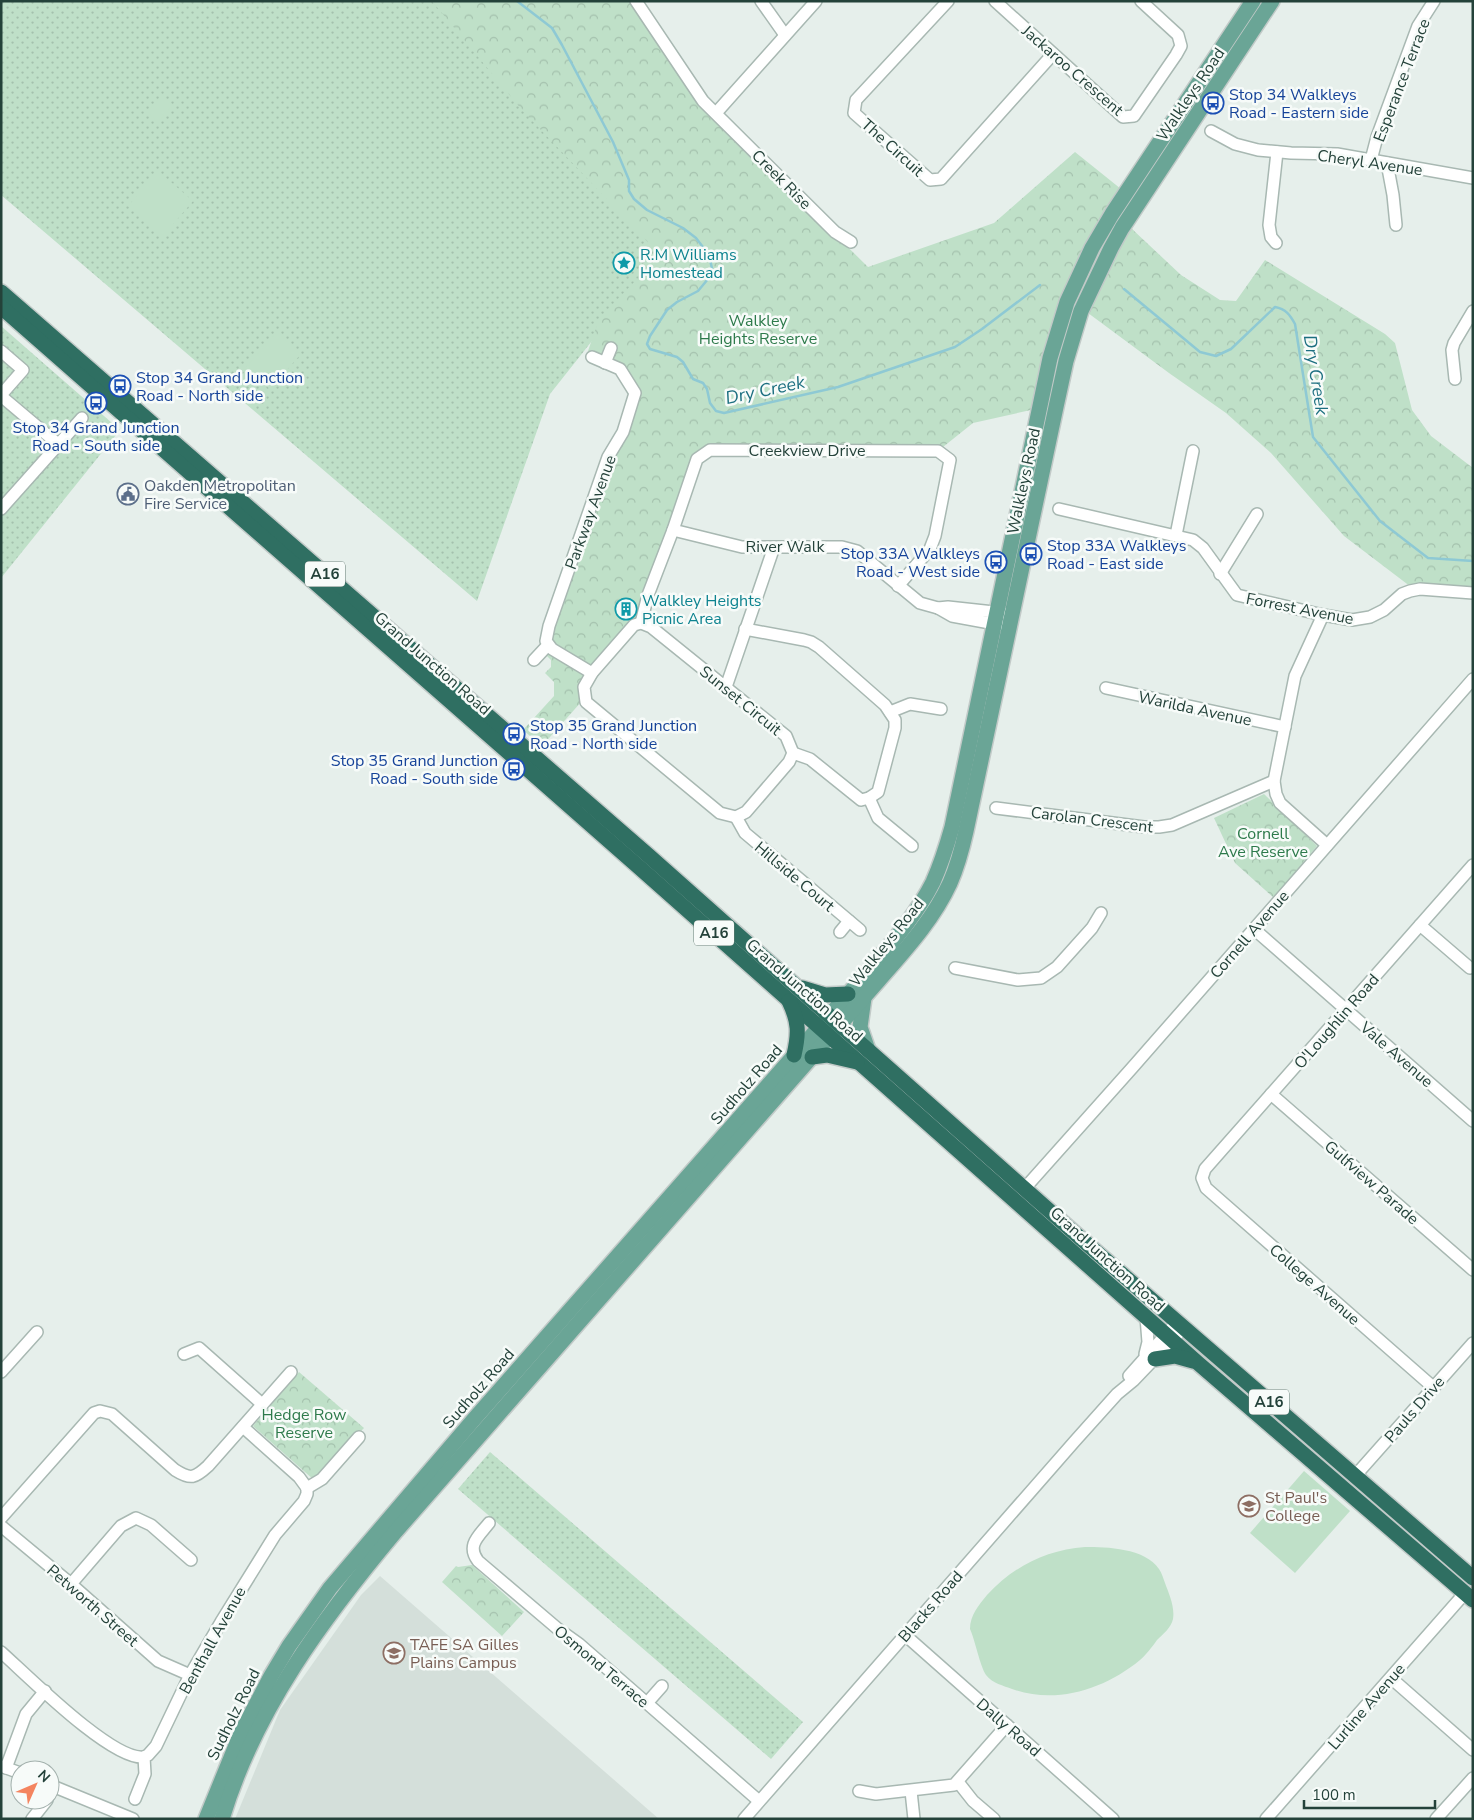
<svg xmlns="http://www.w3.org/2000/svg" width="1474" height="1820" font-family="'Nunito Sans',sans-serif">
<defs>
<pattern id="grass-dots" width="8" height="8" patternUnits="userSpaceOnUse" patternTransform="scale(1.25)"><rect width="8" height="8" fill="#bfe0c8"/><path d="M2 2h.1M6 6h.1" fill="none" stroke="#a4c1ad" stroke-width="1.8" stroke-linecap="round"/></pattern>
<pattern id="forest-crowns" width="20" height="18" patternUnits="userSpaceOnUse" patternTransform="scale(1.25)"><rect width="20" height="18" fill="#bfe0c8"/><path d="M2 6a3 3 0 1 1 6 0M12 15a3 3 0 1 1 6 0" fill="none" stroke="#a4c1ad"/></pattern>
</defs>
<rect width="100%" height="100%" fill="#e6efeb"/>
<!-- built -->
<polygon fill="#d4dfda" points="380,1576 659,1819 235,1819 280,1710 361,1595"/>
<!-- grass -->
<g fill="url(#grass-dots)">
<polygon points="1,1 439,1 660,255 550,394 477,601 1,195"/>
<polygon points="1,326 120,430 1,578"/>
<polygon points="490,1452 803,1722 771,1759 458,1489"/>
</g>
<!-- forest -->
<g fill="url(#forest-crowns)">
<polygon points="432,1 631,1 703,104 868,267 994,223 1075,152 1126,193 1070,295 1040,408 973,423 938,451 710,450 697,459 641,623 591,665 586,666 555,646 551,637 635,393 620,369 588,351 599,319 660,255 522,110"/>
<polygon points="1132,229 1181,275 1220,300 1236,301 1265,260 1385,334 1395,343 1412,410 1431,436 1473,468 1473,595 1415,590 1344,536 1271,453 1226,413 1169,373 1088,313 1126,236"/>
<path d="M546,652L583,672C584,685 573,686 582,701L542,746L523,730L554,696V682L545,673L551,667V660L546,655Z"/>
<polygon points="1264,794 1317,846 1274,898 1235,863 1214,818"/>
<polygon points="299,1372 364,1428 314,1480 253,1426"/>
<polygon points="472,1565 524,1612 502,1636 442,1582 456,1566 458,1567"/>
</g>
<!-- pitch -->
<g fill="#bfe0c8">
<polygon points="162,95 173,105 158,122 147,112"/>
<polygon points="158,171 193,201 163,236 128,206"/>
<polygon points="277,332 301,354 270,389 245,368"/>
<polygon points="1304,1471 1350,1511 1295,1573 1250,1533"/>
<path d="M1085,1547C1107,1547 1145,1548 1159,1569C1162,1573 1163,1578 1165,1583C1169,1594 1175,1607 1173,1619C1171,1628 1163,1634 1157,1640C1152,1647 1146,1655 1140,1660C1105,1689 1056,1705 1012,1689C1004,1686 992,1683 986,1675C980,1666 975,1640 970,1629C970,1615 979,1605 987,1595C1014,1566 1046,1550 1085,1547Z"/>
</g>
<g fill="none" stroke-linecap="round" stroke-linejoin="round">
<!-- stream -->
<g stroke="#8ec9d4" stroke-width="2.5">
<polyline points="517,1 552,28 562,45 613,142 629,180 629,191 634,199 647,210 683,228 696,238 709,255 713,273 698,291 677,302 667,310 650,336 647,344 650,349 677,357 683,362 693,379 703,383 707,389 710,403 716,411 724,413 838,387 955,347 982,329 1040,285"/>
<path d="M1124,289L1200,352L1216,356L1231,349L1275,307C1286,309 1290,315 1295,324L1313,437L1380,521L1428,558L1473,561"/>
</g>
<!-- minor casing -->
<g stroke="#a8b8b2" stroke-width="14">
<g id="minor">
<polyline points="636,1 703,101 835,232 851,242"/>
<polyline points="761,1 785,35"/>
<polyline points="948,1 856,100 854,113 930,180 941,179 1053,54"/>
<polyline points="995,1 1123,117 1134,116 1176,55 1181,46 1178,35 1141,1"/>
<polyline points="716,113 816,1"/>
<polyline points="1211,131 1235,144 1258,150 1291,153 1337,154 1473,178"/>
<polyline points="1371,160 1377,137 1418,26 1434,1"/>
<polyline points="1387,163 1393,195 1396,225"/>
<polyline points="1276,243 1271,237 1269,225 1277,152"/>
<polyline points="1,351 23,370 1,395"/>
<polyline points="592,357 620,369 635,393 623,432 608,457 549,626 546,641 552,649 592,673"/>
<polyline points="605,363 611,348"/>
<polyline points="1455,379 1452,350 1454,343 1473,311"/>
<polyline points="1,396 58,444"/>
<polyline points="1,509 82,418"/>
<polyline points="1059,509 1193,540 1203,548 1237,595 1323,615 1352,620 1370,617 1384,610 1402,594 1410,591 1420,589 1473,593"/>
<polyline points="673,530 742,547 842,547 857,551 920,603 938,608 952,616 1001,625"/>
<polyline points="1176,535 1193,451"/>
<polyline points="1220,574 1257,514"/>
<polyline points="938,608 948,607 1003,613"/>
<polygon points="641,623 651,627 786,736 793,753 789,762 746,812 736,817 720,813 586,702 584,687 592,673 634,625"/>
<polyline points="641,623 648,595 673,530 697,459 710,450 938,451 950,460 935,536 930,549 898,586"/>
<polyline points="745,629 804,640 811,642 819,647 885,705 895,720 895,728 878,792 869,798 861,800 810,759 793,753"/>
<polyline points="534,660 548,645"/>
<polyline points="726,687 774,547"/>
<polyline points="1106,688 1285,727"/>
<polyline points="890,712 910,704 941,709"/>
<polyline points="1274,781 1276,794 1280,803 1327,845"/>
<polyline points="869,798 878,818 912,846"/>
<polyline points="996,808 1144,827 1159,827 1172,825 1274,781 1295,676 1323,615"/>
<polyline points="736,817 745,833 860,930"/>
<polyline points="1420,925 1470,968"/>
<polyline points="1254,929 1473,1121"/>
<polyline points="840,932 849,921"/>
<polyline points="955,968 1018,980 1041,978 1057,967 1092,928 1101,913"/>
<polyline points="1271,1094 1473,1270"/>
<polyline points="1025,1188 1132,1068 1473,679"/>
<polyline points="184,1354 199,1348 262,1404"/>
<polyline points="1145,1354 1148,1342 1146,1317"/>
<polyline points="1,1372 37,1332"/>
<polyline points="1129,1376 1177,1322"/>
<polyline points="1433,1387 1206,1188 1202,1178 1205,1169 1473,865"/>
<polyline points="243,1427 299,1477 307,1488"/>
<polyline points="1355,1476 1473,1343"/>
<polyline points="307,1488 322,1479 359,1437"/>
<path d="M1,1518L94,1413L100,1411L112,1414L175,1470C191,1480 195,1478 208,1466L291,1372"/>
<path d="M489,1523C479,1536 466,1545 478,1561L558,1629L579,1644L759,1801"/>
<polyline points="1,1526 71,1584 158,1661 190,1675"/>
<polyline points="71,1584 121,1526 136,1518 151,1525 191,1560"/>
<polyline points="905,1635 1113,1819"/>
<path d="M1,1652C27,1675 112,1761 144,1757"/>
<polyline points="1391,1678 1473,1750"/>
<polyline points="647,1703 662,1686"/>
<polyline points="1,1766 20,1773"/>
<polyline points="6,1768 26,1714 45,1691"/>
<polyline points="958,1782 973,1801 994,1819"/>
<polyline points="50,1785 133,1819"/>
<polyline points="859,1791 876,1794 954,1785 1007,1725"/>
<polyline points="911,1791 914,1819"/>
<polyline points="135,1799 145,1774 144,1757 148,1755 156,1746 190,1675 221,1622 275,1535 304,1501 307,1494 307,1488"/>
<polyline points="32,1819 47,1800"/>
<polyline points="744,1819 1074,1442 1117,1394 1134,1380 1178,1334"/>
<polyline points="1266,1819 1465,1593"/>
<polyline points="1436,1819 1473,1778"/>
</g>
</g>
<!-- major casing -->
<g stroke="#c2cac8" stroke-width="18">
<g id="major">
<polyline points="864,998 860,1027 868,1050"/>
<path d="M206,1819L241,1733L271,1676L289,1646L330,1588L475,1418L866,974C890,945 916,916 933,882C941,864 947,845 952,827L1050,358L1067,302L1092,248L1112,214L1253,1"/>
<path d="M222,1819C255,1709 324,1617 396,1531L879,980C905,950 933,920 950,883C957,867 962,849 966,831L1056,407L1066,361L1081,311L1111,248L1122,228L1272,1"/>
</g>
</g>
<!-- highway casing -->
<g stroke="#c2cac8" stroke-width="18">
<g id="highway">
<polyline points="1,292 649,856 1079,1237 1473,1578"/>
<polyline points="1,307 640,868 1199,1364 1473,1600"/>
<polyline points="802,988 825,995 848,994"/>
<path d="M789,1001C799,1022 799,1033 794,1055"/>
<polyline points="812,1057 827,1055 857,1062"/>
<polyline points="1155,1359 1175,1356 1193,1361"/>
</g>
</g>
<!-- minor -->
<use href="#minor" stroke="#fff" stroke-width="11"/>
<!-- major -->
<use href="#major" stroke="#6aa596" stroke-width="15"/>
<!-- highway -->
<use href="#highway" stroke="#2f6f62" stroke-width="15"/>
</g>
<!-- icons -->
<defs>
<g id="bus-ring" transform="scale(1.125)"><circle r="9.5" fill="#f7fbf9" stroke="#1a4fb4" stroke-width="1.5"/><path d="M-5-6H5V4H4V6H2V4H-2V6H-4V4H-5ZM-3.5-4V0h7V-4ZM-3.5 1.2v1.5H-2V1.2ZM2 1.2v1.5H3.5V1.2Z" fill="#1a4fb4"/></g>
<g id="sight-ring" transform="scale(1.125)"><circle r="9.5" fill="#f7fbf9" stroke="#0f9aa8" stroke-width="1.5"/><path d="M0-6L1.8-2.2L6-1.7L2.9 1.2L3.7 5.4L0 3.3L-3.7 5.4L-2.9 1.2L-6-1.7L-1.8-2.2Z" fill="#0f9aa8"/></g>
<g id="civic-ring" transform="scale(1.125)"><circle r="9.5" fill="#f7fbf9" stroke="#5c6f8a" stroke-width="1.5"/><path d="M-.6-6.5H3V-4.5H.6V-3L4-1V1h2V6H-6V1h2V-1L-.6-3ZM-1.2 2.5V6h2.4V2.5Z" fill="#5c6f8a"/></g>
<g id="building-ring" transform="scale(1.125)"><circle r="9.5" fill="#f7fbf9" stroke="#0f9aa8" stroke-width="1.5"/><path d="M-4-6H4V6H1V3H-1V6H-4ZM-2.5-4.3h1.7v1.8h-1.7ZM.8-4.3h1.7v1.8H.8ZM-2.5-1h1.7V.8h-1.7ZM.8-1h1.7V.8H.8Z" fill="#0f9aa8"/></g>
<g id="school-ring" transform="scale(1.125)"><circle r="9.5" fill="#f7fbf9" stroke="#8d6e63" stroke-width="1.5"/><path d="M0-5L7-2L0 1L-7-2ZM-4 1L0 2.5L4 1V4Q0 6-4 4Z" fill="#8d6e63"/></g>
<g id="university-ring" transform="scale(1.125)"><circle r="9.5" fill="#f7fbf9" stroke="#8d6e63" stroke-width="1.5"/><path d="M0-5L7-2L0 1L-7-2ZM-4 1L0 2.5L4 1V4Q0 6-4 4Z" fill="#8d6e63"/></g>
</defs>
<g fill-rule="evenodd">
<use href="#bus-ring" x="1213" y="103"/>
<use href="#sight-ring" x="624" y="263"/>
<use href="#bus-ring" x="120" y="386"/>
<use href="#bus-ring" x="96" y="403"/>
<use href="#civic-ring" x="128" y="494"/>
<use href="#bus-ring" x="1031" y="554"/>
<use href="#bus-ring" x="996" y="562"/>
<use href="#building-ring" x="626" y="609"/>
<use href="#bus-ring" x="514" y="734"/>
<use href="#bus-ring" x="514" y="769"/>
<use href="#school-ring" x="1249" y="1506"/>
<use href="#university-ring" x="394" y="1653"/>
</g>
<g text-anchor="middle" stroke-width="5" stroke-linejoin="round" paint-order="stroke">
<!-- shield labels -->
<g fill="#f7fbf9" stroke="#637a73" stroke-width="1">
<rect x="305" y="561.5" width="40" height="25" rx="4"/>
<rect x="694" y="920.5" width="40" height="25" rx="4"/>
<rect x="1249" y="1389.5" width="40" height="25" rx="4"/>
</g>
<g font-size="15" font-weight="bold" fill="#24423a">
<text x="325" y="579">A16</text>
<text x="714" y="938">A16</text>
<text x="1269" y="1407">A16</text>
</g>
<!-- street labels -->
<g font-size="16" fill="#24423a" stroke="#f7fbf9">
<text transform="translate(1073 70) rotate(41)" y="6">Jackaroo Crescent</text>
<text transform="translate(1401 80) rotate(-69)" y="6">Esperance Terrace</text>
<text transform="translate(1190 94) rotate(-56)" y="6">Walkleys Road</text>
<text transform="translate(893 147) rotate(42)" y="6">The Circuit</text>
<text transform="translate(1370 162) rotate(8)" y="6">Cheryl Avenue</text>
<text transform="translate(782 179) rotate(45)" y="6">Creek Rise</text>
<text x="807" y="456">Creekview Drive</text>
<text transform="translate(1023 481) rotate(-78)" y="6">Walkleys Road</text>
<text transform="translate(590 512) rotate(-70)" y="6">Parkway Avenue</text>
<text x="785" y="552">River Walk</text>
<text transform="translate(1300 608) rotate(11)" y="6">Forrest Avenue</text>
<text transform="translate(433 663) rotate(41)" y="6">Grand Junction Road</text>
<text transform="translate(741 700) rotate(39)" y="6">Sunset Circuit</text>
<text transform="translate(1195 708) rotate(12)" y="6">Warilda Avenue</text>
<text transform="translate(1092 819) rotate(7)" y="6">Carolan Crescent</text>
<text transform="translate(795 876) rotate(40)" y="6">Hillside Court</text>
<text transform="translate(1249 934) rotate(-49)" y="6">Cornell Avenue</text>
<text transform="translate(886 942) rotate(-51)" y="6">Walkleys Road</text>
<text transform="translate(805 990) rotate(41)" y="6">Grand Junction Road</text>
<text transform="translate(1336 1021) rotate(-49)" y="6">O'Loughlin Road</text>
<text transform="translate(1397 1054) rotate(41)" y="6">Vale Avenue</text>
<text transform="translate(746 1084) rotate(-49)" y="6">Sudholz Road</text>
<text transform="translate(1372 1182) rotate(41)" y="6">Gulfview Parade</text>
<text transform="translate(1108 1259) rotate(42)" y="6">Grand Junction Road</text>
<text transform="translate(1315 1284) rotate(41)" y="6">College Avenue</text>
<text transform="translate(478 1388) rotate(-49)" y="6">Sudholz Road</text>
<text transform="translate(1414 1409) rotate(-49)" y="6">Pauls Drive</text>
<text transform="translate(93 1605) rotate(41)" y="6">Petworth Street</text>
<text transform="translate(930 1606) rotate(-49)" y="6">Blacks Road</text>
<text transform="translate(212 1640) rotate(-61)" y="6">Benthall Avenue</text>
<text transform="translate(602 1666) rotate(40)" y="6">Osmond Terrace</text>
<text transform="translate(1366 1706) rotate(-49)" y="6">Lurline Avenue</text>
<text transform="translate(233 1714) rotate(-64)" y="6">Sudholz Road</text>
<text transform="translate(1009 1727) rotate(41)" y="6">Dally Road</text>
</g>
<!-- transit labels -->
<g font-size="16" fill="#164399" stroke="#f7fbf9" text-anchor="start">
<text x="1229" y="100">Stop 34 Walkleys<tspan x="1229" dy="18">Road - Eastern side</tspan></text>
<text x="136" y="383">Stop 34 Grand Junction<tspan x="136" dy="18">Road - North side</tspan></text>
<text x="96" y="433" text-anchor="middle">Stop 34 Grand Junction<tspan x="96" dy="18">Road - South side</tspan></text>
<text x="1047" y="551">Stop 33A Walkleys<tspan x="1047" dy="18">Road - East side</tspan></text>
<text x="980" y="559" text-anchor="end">Stop 33A Walkleys<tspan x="980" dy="18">Road - West side</tspan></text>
<text x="530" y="731">Stop 35 Grand Junction<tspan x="530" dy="18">Road - North side</tspan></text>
<text x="498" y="766" text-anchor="end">Stop 35 Grand Junction<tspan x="498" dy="18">Road - South side</tspan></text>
</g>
<!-- culture labels -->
<g font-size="16" fill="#0d838f" stroke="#f7fbf9" text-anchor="start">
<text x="640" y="260">R.M Williams<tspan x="640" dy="18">Homestead</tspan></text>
<text x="642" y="606">Walkley Heights<tspan x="642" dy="18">Picnic Area</tspan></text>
</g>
<!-- park labels -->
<g font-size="16" fill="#2d7a4b" stroke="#f7fbf9">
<text x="758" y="326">Walkley<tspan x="758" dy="18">Heights Reserve</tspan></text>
<text x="1263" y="839">Cornell<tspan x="1263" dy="18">Ave Reserve</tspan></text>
<text x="304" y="1420">Hedge Row<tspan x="304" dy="18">Reserve</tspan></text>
</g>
<!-- service labels -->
<g font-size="16" fill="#4e5e75" stroke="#f7fbf9" text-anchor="start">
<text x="144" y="491">Oakden Metropolitan<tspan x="144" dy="18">Fire Service</tspan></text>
</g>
<!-- education labels -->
<g font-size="16" fill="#785e54" stroke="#f7fbf9" text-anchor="start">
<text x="1265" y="1503">St Paul's<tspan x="1265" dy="18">College</tspan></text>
<text x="410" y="1650">TAFE SA Gilles<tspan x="410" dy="18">Plains Campus</tspan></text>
</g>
<!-- water labels -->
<g font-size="18" font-style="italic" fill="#1c6f80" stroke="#f7fbf9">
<text transform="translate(1316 375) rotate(81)" y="6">Dry Creek</text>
<text transform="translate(765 390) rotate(-12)" y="6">Dry Creek</text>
</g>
</g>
<!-- border -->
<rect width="1474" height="1820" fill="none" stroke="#24423a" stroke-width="5"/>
<!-- north arrow -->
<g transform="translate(35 1785) rotate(45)"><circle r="24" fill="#f7fbf9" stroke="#a3b1ad"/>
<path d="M0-4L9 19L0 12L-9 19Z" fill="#f4845f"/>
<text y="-8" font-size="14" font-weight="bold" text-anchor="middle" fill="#24423a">N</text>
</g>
<!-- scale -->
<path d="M1304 1800v8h131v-8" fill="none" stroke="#24423a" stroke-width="2.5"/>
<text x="1312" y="1800" font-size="15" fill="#24423a" stroke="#f7fbf9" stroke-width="4" paint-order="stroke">100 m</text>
</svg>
